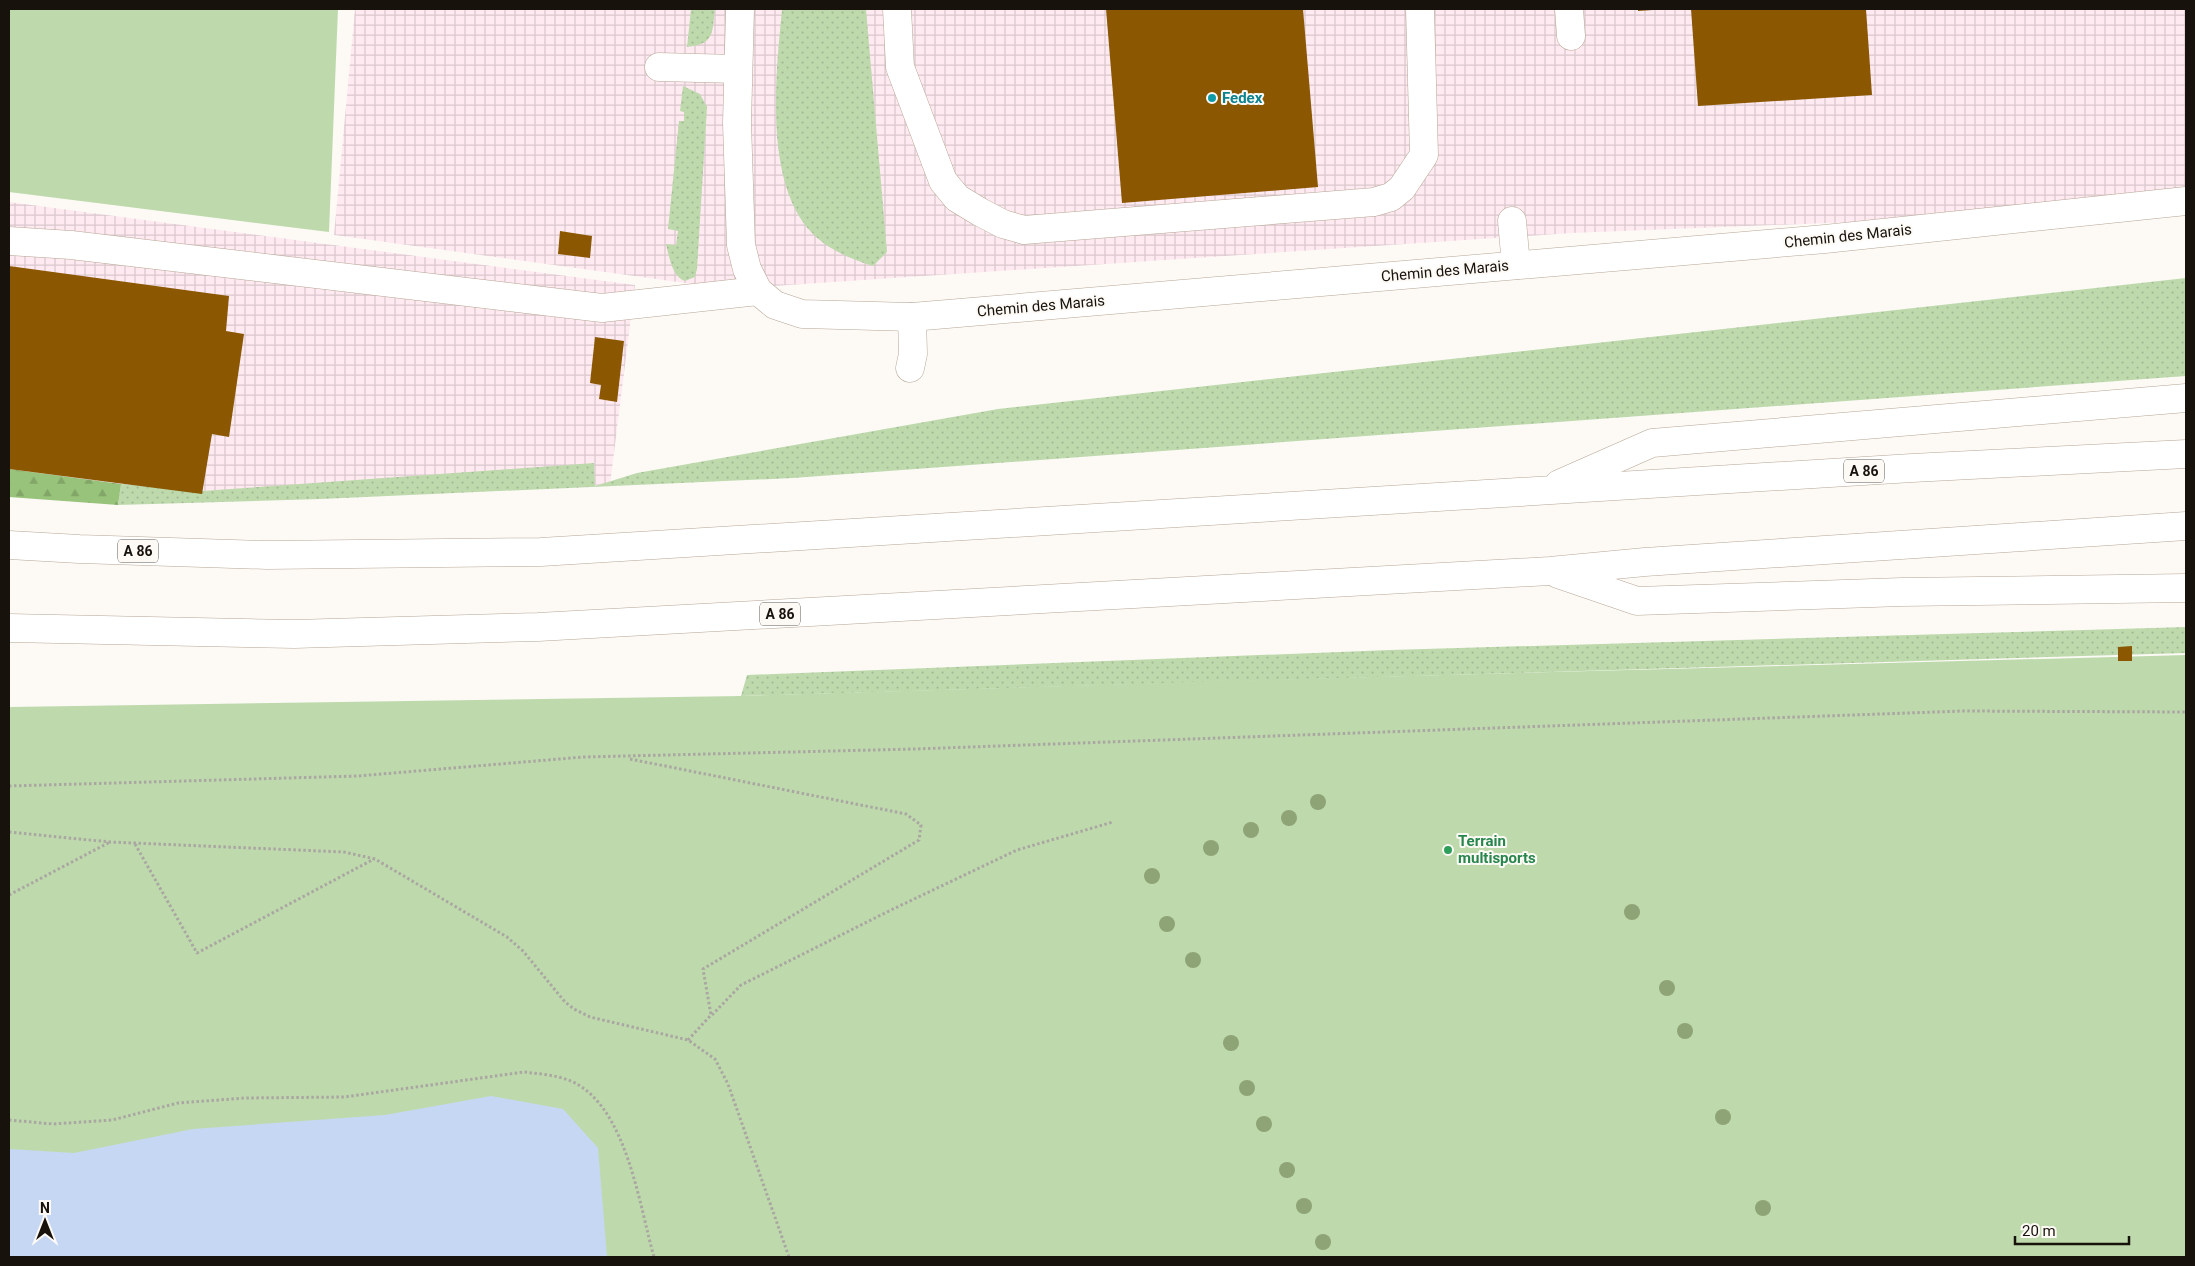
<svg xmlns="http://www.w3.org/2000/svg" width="2195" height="1266" font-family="Roboto,sans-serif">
<defs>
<pattern id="industrial-grid" width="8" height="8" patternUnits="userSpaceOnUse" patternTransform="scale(1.25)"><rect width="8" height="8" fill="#ffeaf1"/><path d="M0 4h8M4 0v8" fill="none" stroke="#dac8cd"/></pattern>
<pattern id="grass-dots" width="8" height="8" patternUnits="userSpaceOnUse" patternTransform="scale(1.25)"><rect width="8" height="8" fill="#bedaad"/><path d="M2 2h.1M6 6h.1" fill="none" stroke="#a3ba94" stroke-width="1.8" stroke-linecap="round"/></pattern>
<pattern id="forest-firs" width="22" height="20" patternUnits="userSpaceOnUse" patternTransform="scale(1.25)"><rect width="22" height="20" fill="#98c37a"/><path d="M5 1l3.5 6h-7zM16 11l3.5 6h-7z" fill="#82a668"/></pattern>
</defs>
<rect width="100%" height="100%" fill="#fdfaf6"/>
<!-- industrial -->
<g fill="url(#industrial-grid)">
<polygon points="355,9 2186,9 2186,209 1572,233 729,289 334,235"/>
<polygon points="9,202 635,285 610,485 118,501 9,489"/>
</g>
<!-- grass -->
<g fill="url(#grass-dots)">
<path d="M691,9H715C712,33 715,44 687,47Z"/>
<path d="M782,9H866L887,252L873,266C851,259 829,250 813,234C763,184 776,73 782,9Z"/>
<path d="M683,86L700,94L707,107L697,269L695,277L685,281C672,277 669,256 666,244L676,245L678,231L668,229L679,121H684V112L680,111Z"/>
<polygon points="2186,278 2186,376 793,478 321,499 118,505 121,484 202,491 594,463 595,486 637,473 998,409"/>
<polygon points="2186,627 2186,653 741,696 747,675 1390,650"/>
</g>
<!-- forest -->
<polygon fill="url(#forest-firs)" points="9,469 121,484 118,505 9,497"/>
<!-- park -->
<g fill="#bedaad">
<polygon points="9,9 338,9 329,232 9,192"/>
<polygon points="2186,655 2186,1257 9,1257 9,707 741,696 1257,680"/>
</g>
<!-- water -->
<polygon fill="#c6d7f4" points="491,1096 563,1109 598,1148 607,1257 9,1257 9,1149 74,1153 193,1129 385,1115"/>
<!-- building -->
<g fill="#8b5700">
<polygon points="1106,9 1303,9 1318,187 1122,203"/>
<polygon points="1638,9 1653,9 1653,10 1638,11"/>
<polygon points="1691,9 1866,9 1872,95 1698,106"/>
<polygon points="560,231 592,236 590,258 558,254"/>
<polygon points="9,266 229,296 226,331 244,334 229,437 212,434 202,494 9,469"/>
<polygon points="595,337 624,341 617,402 599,399 601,385 590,383"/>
<polygon points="2132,646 2132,661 2118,661 2118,647"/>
</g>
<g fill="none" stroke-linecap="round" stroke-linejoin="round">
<!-- minor casing -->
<g stroke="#b6a695" stroke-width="29">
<g id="minor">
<polyline points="740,9 737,123 741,245 747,269 758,291 775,305 802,314 912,317 1825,239 2186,201"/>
<polyline points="897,9 900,67 943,181 957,198 980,212 1003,224 1024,230 1374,202 1391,197 1402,188 1424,155 1420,9"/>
<polyline points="1569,9 1571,36"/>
<polyline points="659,67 737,69"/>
<polyline points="1512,221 1516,265"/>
<polyline points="9,241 71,245 602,308 758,291"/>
<polyline points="910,368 913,354 912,317"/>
</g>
</g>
<!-- highway casing -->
<g stroke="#b6a695" stroke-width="29">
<g id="highway">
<polyline points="1559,484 1652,443 2186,398"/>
<polyline points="9,545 79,549 267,555 541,552 1912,468 2186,454"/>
<polyline points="1558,574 1637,601 1902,592 2186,588"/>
<polyline points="9,628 294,634 538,627 1550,571 1645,562 2186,526"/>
</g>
</g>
<!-- path -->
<g stroke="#aaa6a1" stroke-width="3" stroke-dasharray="2.5 2.5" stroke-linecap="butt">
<polyline points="630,759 906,814 921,825 919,840 703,969 711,1015 688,1040"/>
<polyline points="9,786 358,776 583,757 915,749 1963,711 2186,712"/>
<polyline points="9,832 110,842 344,852 375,859 507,937 523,951 565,1002 574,1009 590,1017 688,1040 715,1059 728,1084 789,1257"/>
<polyline points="135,844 197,953 374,859"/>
<polyline points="9,895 110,842"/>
<polyline points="712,1015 741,985 891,910 1017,850 1113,822"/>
<path d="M9,1120L53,1124L112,1120L178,1103L245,1098L344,1097L524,1072C540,1074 558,1075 573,1082C627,1108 639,1205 654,1257"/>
</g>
<!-- minor -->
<use href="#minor" stroke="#fff" stroke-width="28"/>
<!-- highway -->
<use href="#highway" stroke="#fff" stroke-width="28"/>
</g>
<!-- trees -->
<g fill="#8ea376">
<circle cx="1318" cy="802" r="8"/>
<circle cx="1289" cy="818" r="8"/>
<circle cx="1251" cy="830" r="8"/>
<circle cx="1211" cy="848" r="8"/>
<circle cx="1152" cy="876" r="8"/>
<circle cx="1632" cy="912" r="8"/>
<circle cx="1167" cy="924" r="8"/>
<circle cx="1193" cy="960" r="8"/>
<circle cx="1667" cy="988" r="8"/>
<circle cx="1685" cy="1031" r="8"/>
<circle cx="1231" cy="1043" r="8"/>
<circle cx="1247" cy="1088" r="8"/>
<circle cx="1723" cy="1117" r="8"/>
<circle cx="1264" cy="1124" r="8"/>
<circle cx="1287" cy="1170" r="8"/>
<circle cx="1304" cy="1206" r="8"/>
<circle cx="1763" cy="1208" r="8"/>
<circle cx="1323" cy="1242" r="8"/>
</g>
<!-- markers -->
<circle fill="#0f9aa8" stroke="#fdfaf6" stroke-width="2" cx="1212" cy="98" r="5"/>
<circle fill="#2e9e5b" stroke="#fdfaf6" stroke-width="2" cx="1448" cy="850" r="5"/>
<g text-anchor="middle" stroke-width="4" stroke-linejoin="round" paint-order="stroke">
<!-- shield labels -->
<g fill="#fdfaf6" stroke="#5c5852" stroke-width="1">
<rect x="1844" y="459.5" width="40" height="23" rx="4"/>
<rect x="118" y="539.5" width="40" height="23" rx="4"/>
<rect x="760" y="602.5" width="40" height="23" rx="4"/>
</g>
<g font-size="14" font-weight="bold" fill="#17120b">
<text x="1864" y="476">A 86</text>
<text x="138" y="556">A 86</text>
<text x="780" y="619">A 86</text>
</g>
<!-- culture labels -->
<g font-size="15" font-weight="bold" fill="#0d838f" stroke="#fdfaf6" text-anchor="start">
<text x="1222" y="103">Fedex</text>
</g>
<!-- street labels -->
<g font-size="15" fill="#17120b" stroke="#fdfaf6">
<text transform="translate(1848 236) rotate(-6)" y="5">Chemin des Marais</text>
<text transform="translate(1445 271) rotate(-5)" y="5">Chemin des Marais</text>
<text transform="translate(1041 306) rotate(-5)" y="5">Chemin des Marais</text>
</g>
<!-- leisure labels -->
<g font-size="15" font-weight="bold" fill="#27864d" stroke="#fdfaf6" text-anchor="start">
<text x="1458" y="846">Terrain<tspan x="1458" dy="17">multisports</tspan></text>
</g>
</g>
<!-- border -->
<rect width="2195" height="1266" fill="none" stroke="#17120b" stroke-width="20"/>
<!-- north arrow -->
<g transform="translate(45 1221)" stroke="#fdfaf6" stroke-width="4" paint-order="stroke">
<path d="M0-4L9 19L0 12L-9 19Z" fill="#17120b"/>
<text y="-8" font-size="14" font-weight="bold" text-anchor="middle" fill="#17120b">N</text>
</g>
<!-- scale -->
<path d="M2015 1236v8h114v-8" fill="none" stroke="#17120b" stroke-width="2.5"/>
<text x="2022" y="1236" font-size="15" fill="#17120b" stroke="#fdfaf6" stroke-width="4" paint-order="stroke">20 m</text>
</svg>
